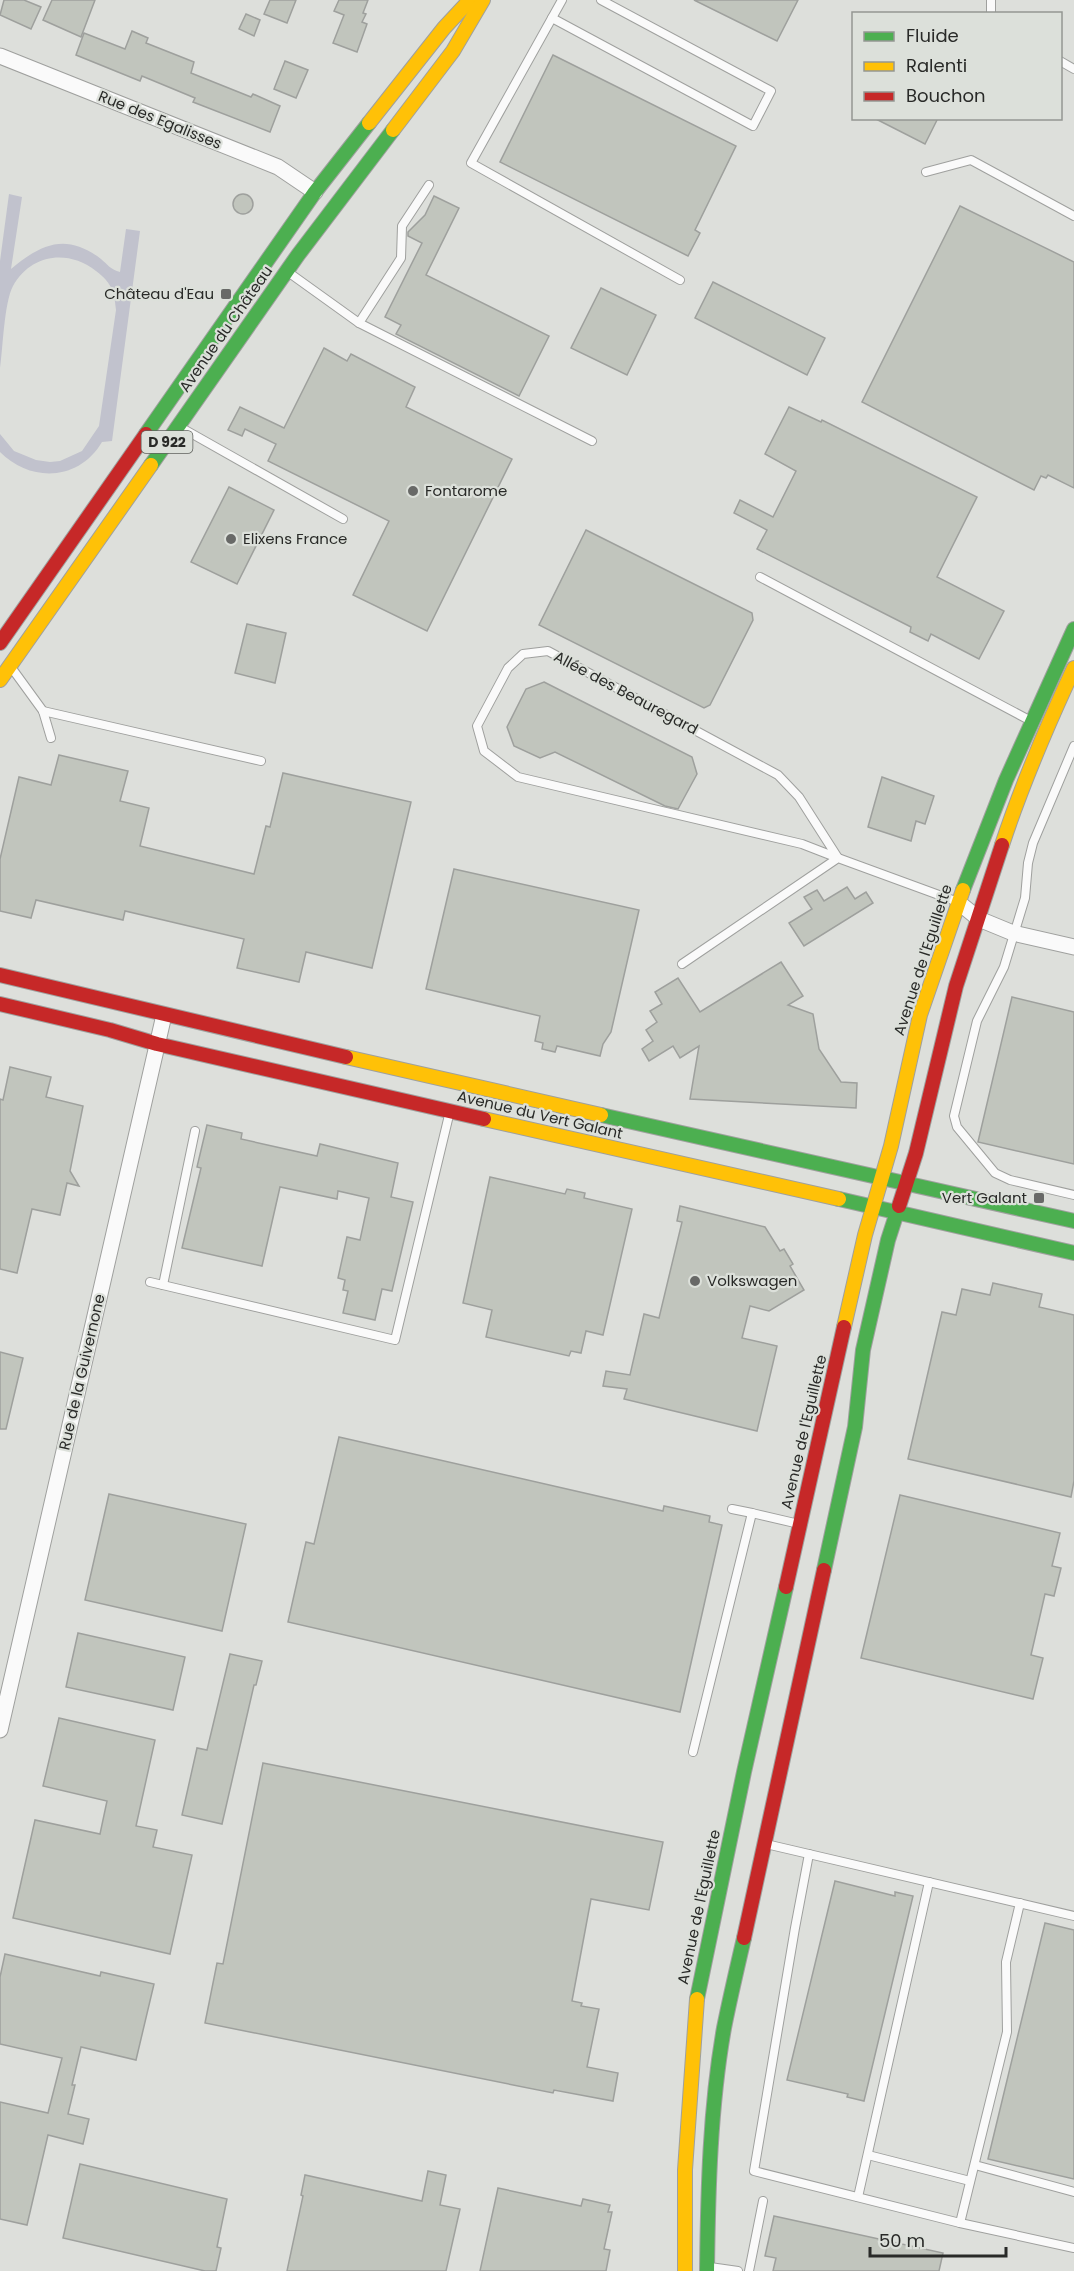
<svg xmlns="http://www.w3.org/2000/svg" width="1074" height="2271" font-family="Poppins,sans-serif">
<rect width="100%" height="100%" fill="#dddfdb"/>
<!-- green -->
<path fill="#c1c2cd" d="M9,194L22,197L11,269C41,244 66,232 101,259C107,264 111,270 120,272L126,229L140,231L112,441L102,442C79,481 31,483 0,452V434L14,451L36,460L50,462L60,461L82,451L99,426L116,310C115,304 115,297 113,292C110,283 103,276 96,271C68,249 31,254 13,286C4,303 3,348 0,368V261Z"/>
<!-- building -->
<g fill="#c1c5bd" stroke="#9ea09d" stroke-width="1.5">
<polygon points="4,0 24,0 41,7 31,29 0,15"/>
<polygon points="52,0 95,0 81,37 43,20"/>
<polygon points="270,0 296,0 287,23 264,14"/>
<polygon points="339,0 368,0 363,13 366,14 362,22 367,24 357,52 333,43 344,15 334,11"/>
<polygon points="694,0 798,0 777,41"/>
<polygon points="246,14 260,20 254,36 239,29"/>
<polygon points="132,31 148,38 146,43 194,62 191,73 251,97 253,94 280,106 270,132 193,102 195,98 142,76 140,81 76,55 84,33 125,49"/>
<polygon points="553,55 736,146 695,230 700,233 688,256 500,162"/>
<polygon points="285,61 308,70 296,98 274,89"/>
<polygon points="874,118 938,118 925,144"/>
<circle cx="243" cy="204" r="10"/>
<polygon points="434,196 459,208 426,275 549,336 519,396 396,334 401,325 385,317 422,243 408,236 408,232 425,215"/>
<polygon points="960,206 1074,262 1074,488 1048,475 1046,478 1041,476 1034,490 862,402"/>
<polygon points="713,282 825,338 807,375 695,318"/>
<polygon points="601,288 656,315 627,375 571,348"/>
<polygon points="324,348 347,361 351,354 415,387 406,407 512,459 427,631 353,595 389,521 268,461 276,444 245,429 242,436 228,430 240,407 284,428"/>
<polygon points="789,407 821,422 822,420 977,497 937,577 1004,611 979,659 931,634 928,641 910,632 911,627 757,549 767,530 734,513 740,500 773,517 796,471 765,454"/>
<polygon points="229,487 274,510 237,584 191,562"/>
<polygon points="586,530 752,613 753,620 710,705 704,708 539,625"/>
<polygon points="247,624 286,633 275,683 235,673"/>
<polygon points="544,682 692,757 697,774 678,809 665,806 555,752 540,758 514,746 507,727 526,689"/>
<polygon points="59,755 128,771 120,801 149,808 140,846 254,874 266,826 270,827 283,773 411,802 372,968 306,952 299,982 237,968 244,939 125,911 123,920 36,900 31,918 0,911 0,859 19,777 51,785"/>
<polygon points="882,777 934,796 925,824 916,821 911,841 868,827"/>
<polygon points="454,869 639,910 611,1032 603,1044 600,1056 557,1046 555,1052 542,1049 543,1043 535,1041 540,1016 426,989"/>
<polygon points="847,887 855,899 866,892 873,903 804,946 789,923 812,909 804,897 817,890 824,901"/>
<polygon points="781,962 803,996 788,1005 813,1014 819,1049 841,1082 857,1083 856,1108 690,1099 699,1046 680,1058 673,1046 649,1061 642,1049 653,1041 646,1030 657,1022 650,1011 662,1004 655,992 678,978 700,1012"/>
<polygon points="1012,997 1074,1012 1074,1164 978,1142"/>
<polygon points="10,1067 51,1077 46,1097 83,1106 70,1171 79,1186 67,1183 60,1215 32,1209 17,1273 0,1269 0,1099 3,1100"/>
<polygon points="207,1125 242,1133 241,1139 317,1156 320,1144 398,1163 391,1197 413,1202 392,1291 382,1289 375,1320 343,1313 348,1291 343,1290 345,1280 338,1278 347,1237 360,1240 369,1198 338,1191 337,1199 280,1187 262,1266 182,1248 201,1168 197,1167"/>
<polygon points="490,1177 565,1194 567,1189 585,1193 584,1198 632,1209 603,1335 586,1331 581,1353 571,1351 569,1356 486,1337 492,1310 463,1303"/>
<polygon points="680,1206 765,1227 780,1251 784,1249 793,1264 790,1266 804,1290 769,1311 750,1306 742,1338 777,1346 757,1431 624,1399 627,1389 603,1386 606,1371 630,1375 644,1314 659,1318 682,1222 677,1221"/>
<polygon points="993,1283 1042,1294 1039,1307 1074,1315 1074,1481 1071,1497 908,1459 942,1312 956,1315 962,1289 990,1295"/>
<polygon points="0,1352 23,1358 6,1429 0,1429"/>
<polygon points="339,1437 663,1511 664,1506 692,1512 710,1516 709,1522 722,1525 680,1712 288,1622 306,1542 314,1544"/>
<polygon points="109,1494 246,1524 222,1631 85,1600"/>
<polygon points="900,1495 1060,1533 1052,1566 1061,1568 1054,1596 1045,1594 1031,1655 1043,1658 1033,1699 861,1658"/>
<polygon points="78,1633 185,1657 173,1710 66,1687"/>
<polygon points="230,1654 262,1661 256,1685 254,1685 222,1824 182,1815 197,1748 207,1750"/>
<polygon points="59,1718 155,1740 136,1826 157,1830 153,1847 192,1855 170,1954 13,1918 35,1820 100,1834 107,1801 43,1786"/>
<polygon points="263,1763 663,1842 649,1910 591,1899 572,2001 582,2003 581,2006 599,2009 587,2067 618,2073 613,2101 554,2090 553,2093 205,2023 217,1963 223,1964"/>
<polygon points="835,1881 895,1896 895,1892 913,1896 864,2101 847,2097 848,2094 787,2080"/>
<polygon points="1045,1923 1074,1930 1074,2179 988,2159"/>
<polygon points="5,1954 100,1976 101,1972 154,1984 136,2060 81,2047 72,2085 75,2085 68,2114 89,2119 83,2144 48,2135 27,2225 0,2219 0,2102 48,2113 62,2058 0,2044 0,1977"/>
<polygon points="80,2164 227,2199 217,2247 221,2248 216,2271 205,2271 63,2238"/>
<polygon points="428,2171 446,2175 440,2205 460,2209 446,2271 287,2271 303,2196 301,2195 305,2175 422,2201"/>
<polygon points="498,2188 581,2206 583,2199 610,2205 608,2212 612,2212 604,2249 610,2250 606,2271 480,2271"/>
<polygon points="774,2216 943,2253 939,2271 773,2271 776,2258 765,2256"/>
</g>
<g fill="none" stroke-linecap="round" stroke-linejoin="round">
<!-- lane casing -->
<g stroke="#9fa09e" stroke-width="10">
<g id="lane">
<polyline points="562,0 471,163 680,280"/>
<polyline points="991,0 991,14"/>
<polyline points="552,18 753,126 771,91 601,0"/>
<polyline points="1060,61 1074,69"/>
<polyline points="926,172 971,160 1074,216"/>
<polyline points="288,272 359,323 592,441"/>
<polyline points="359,323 401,258 402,226 429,185"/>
<polyline points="180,427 343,519"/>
<polyline points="760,577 1031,721"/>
<polygon points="548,651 778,775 799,797 838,858 802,844 518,777 484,751 477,726 508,668 523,654"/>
<polyline points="11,667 43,711 51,738"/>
<polyline points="43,711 261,761"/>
<polyline points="1074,746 1033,843 1028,863 1025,898 1004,967 977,1021 954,1116 957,1127 995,1173 1010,1180 1074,1195"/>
<polyline points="682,964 838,858 958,902"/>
<polyline points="150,1282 395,1340 450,1111"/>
<polyline points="163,1285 195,1131"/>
<polyline points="752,1513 799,1524"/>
<polyline points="693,1752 752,1513 732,1509"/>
<polyline points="766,1844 1074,1916"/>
<polyline points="809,1854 795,1928 754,2171 960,2223 1074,2248"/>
<polyline points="868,2155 970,2181"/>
<polyline points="975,2165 1074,2192"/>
<polyline points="858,2197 929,1882"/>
<polyline points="960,2223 1007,2032 1006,1962 1020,1903"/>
<polyline points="710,2267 738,2271"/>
<polyline points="749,2271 763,2201"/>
</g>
</g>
<!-- street casing -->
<g stroke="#9fa09e" stroke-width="17">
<g id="street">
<polyline points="0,56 278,167 315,192"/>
<polyline points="958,902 979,919 1013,933 1074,947"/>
<polyline points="0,1730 164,1015"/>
</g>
</g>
<!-- fast casing -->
<g stroke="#9fa09e" stroke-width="16">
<g id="fast">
<polyline points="146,434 315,192 369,123"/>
<polyline points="151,465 298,255 393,130"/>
<polyline points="963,890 1006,780 1074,629"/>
<polyline points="601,1115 1074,1221"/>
<polyline points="839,1199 1074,1253"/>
<polyline points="824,1570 855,1427 863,1350 888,1240 899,1206"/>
<polyline points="697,1999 744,1772 786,1587"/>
<path d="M707,2271C708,2190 710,2107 724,2028C730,1998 737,1968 744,1938"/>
</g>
</g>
<!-- slow casing -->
<g stroke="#9fa09e" stroke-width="16">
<g id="slow">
<polyline points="369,123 444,28 470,0"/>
<polyline points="393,130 453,51 483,0"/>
<polyline points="0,680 151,465"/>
<path d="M1002,845C1022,784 1047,726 1074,668"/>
<polyline points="346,1057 601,1115"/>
<polyline points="484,1119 839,1199"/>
<polyline points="844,1327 865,1235 891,1146 920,1015 963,890"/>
<polyline points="685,2271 685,2170 697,1999"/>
</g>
</g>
<!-- jam casing -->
<g stroke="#9fa09e" stroke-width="16">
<g id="jam">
<polyline points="0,643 146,434"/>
<polyline points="0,975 346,1057"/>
<polyline points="0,1004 110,1030 157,1044 484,1119"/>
<polyline points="899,1206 916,1153 956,986 1002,845"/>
<polyline points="786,1587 844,1327"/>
<polyline points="744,1938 824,1570"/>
</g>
</g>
<!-- lane -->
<use href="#lane" stroke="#fafafa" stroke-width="8"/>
<!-- street -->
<use href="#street" stroke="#fafafa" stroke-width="15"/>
<!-- fast -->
<use href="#fast" stroke="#4caf50" stroke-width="14"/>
<!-- slow -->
<use href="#slow" stroke="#ffc107" stroke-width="14"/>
<!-- jam -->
<use href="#jam" stroke="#c62828" stroke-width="14"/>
</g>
<!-- markers -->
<g fill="#686967" stroke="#dce0da" stroke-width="2">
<rect x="220" y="288" width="12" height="12" rx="3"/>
<circle cx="413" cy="491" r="6"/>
<circle cx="231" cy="539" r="6"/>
<rect x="1033" y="1192" width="12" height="12" rx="3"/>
<circle cx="695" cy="1281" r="6"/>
</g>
<g text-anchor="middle" stroke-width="4.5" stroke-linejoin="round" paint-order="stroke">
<!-- shield labels -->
<rect fill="#dce0da" stroke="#5f615d" stroke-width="1.5" x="141.5" y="431" width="51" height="22" rx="4.5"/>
<g font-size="14" font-weight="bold" fill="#292a28">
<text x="167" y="447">D 922</text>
</g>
<!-- street labels -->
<g font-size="15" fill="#292a28" stroke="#dce0da">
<text transform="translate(160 120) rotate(22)" y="5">Rue des Egalisses</text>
<text transform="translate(226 329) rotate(-55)" y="5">Avenue du Château</text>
<text transform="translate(626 693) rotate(28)" y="5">Allée des Beauregard</text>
<text transform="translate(923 960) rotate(-72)" y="5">Avenue de l'Eguillette</text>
<text transform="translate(540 1115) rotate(13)" y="5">Avenue du Vert Galant</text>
<text transform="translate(82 1372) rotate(-77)" y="5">Rue de la Guivernone</text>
<text transform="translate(804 1432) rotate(-77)" y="5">Avenue de l'Eguillette</text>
<text transform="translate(699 1907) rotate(-78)" y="5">Avenue de l'Eguillette</text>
</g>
<!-- poi labels -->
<g font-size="15" fill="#292a28" stroke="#dce0da" text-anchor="start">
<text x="214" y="299" text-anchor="end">Château d'Eau</text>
<text x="425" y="496">Fontarome</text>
<text x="243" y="544">Elixens France</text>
<text x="1027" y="1203" text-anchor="end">Vert Galant</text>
<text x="707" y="1286">Volkswagen</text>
</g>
</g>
<!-- legend -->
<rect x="852" y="12" width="210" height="108" fill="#dce0da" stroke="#949793" stroke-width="1.5"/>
<rect x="864" y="32" width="30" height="9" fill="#4caf50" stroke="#949793" stroke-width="1.5"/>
<text x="906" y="42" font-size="18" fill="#292a28">Fluide</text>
<rect x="864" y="62" width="30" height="9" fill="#ffc107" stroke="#949793" stroke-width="1.5"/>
<text x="906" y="72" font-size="18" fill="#292a28">Ralenti</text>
<rect x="864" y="92" width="30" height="9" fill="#c62828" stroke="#949793" stroke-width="1.5"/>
<text x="906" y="102" font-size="18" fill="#292a28">Bouchon</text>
<!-- scale -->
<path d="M870 2247v9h136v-9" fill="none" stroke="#292a28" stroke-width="3"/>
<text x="879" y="2247" font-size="18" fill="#292a28" stroke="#dce0da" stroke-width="4.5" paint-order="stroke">50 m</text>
</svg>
